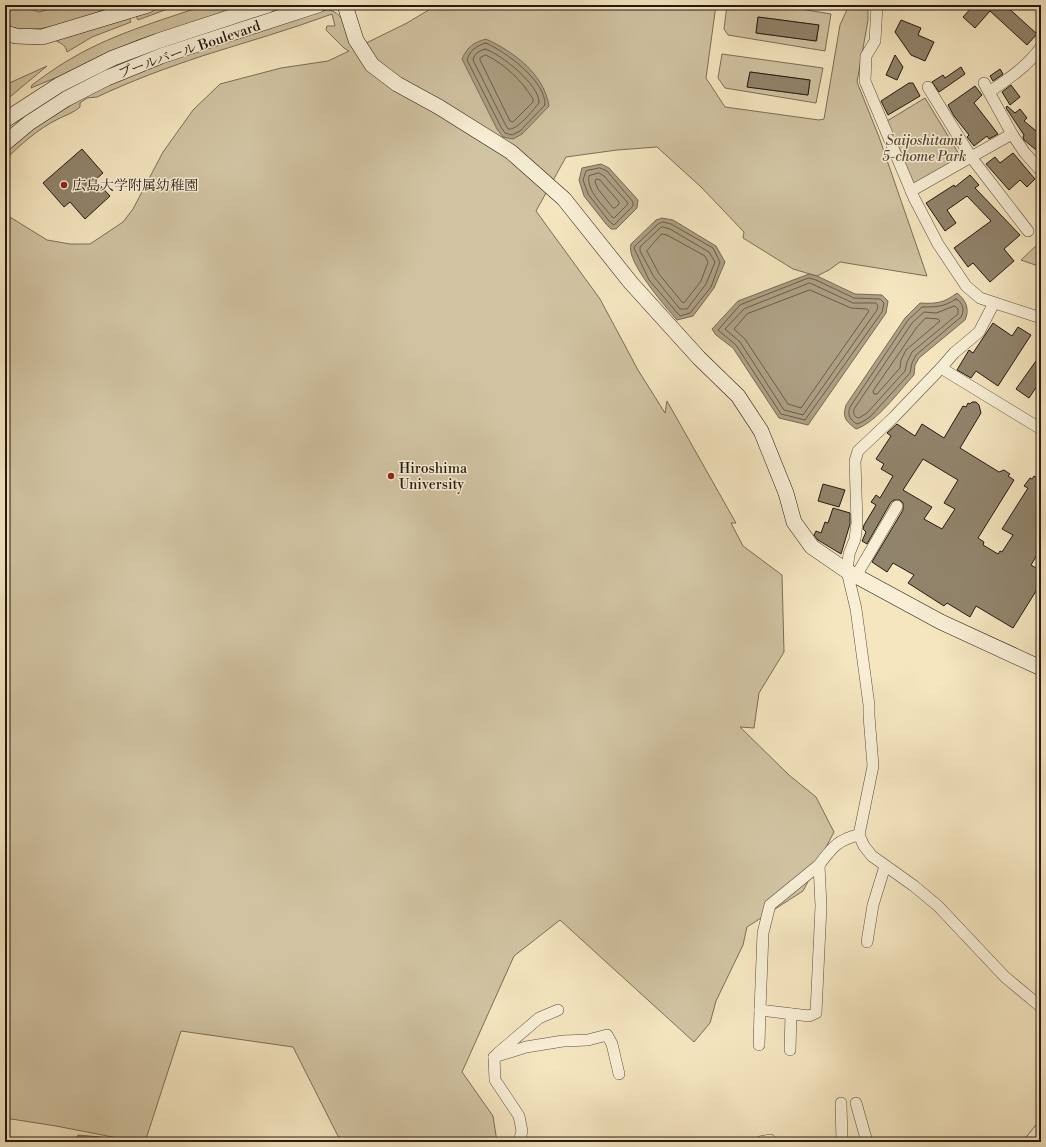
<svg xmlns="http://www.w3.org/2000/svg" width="1046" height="1147" font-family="'Libre Bodoni','Noto Serif JP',serif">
<rect width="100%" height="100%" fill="#f5e6c0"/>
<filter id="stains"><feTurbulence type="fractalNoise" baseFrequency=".005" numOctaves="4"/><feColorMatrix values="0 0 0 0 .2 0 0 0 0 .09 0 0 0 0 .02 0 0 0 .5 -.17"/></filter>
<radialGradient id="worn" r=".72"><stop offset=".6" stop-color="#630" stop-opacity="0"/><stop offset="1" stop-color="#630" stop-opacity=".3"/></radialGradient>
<!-- green -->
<g fill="#d1c3a2" stroke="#7a6e5a" fill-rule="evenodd">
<path d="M5,5H25L28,8L39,12L64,5H118C82,17 44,37 5,26Z"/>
<polygon points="163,5 178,5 138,20 135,14"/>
<path d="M206,5H247L138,40L98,57L60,76L31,88L32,85C43,77 55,68 67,61C109,35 159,21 206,5Z"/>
<path d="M437,5H716L706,78L725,107L819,120L824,119L840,25L849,5H868V20L857,82L879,137L927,276L840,262L829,270L817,276L793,269L743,238L744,232L701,187L657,147L617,150L566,157L536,211L600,299L638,370L665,413L667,401L736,523H731L743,546L782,575L784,652L759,693L754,728L740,727L789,775L816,797L834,832L803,891L747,927L743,945L716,1001L710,1023L694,1042L560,920L514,956L462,1072L493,1116L497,1142H341L293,1047L181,1031L145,1142H138L56,1126L5,1118V214L47,240L70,244H90L123,222L133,209L163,152L193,110L220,84L281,68L328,61L349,51L344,48L326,30L327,26H335L332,14C289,30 246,42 202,56C166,68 131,81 97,97L87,98L80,103V107C73,113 66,115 58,119C38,129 21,144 5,160V153C20,137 39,124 58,113C137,63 229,40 317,12C321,11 326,10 329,10C344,13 351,35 358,47L407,23Z"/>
<path d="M727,5H776L831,14L825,51L728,35L724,29ZM758,17L818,25L817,41L756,33Z"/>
<path d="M128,15L131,22L92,37L67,52C66,44 59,43 53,39Z"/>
<path d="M722,54L823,68L816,103L725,88L718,78ZM750,72L810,80L808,95L747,87Z"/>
<polygon points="47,66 5,101 5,85"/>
<polygon points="925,98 959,154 957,162 911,187 887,121"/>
<polygon points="1041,241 1041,267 1021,260"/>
</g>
<!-- water -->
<g fill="#aea084" stroke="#776a56">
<path d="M486,39C514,52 544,74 549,106L522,134L513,139L503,137L497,129L462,59C468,46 473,43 486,39Z"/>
<polygon points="601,164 609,168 638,200 637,208 616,229 611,229 606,224 584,196 579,180 582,168"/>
<path d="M662,218L673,220L716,246L725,262L714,288L693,316L677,320C666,307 625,261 631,244L656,220Z"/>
<polygon points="809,274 817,276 855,294 882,295 888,301 886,313 808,425 779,418 733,348 716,335 712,329 738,301"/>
<path d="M957,293C966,300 970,309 965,320L919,358L915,365L914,375C899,391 877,422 856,429C846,421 842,418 846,405L905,318L920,303C936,304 944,303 957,293Z"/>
<polygon points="78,1135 101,1137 108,1142 71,1142 77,1137"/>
</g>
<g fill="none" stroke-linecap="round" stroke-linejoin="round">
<!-- shore -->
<g stroke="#695c4a" stroke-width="1">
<path d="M486,43C506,52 546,81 545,105L520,131L512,135L505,133L501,127L467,60C470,50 476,46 486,43Z"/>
<path d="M485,49C501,54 540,85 539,103C533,110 517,131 508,129L505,124L473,60C474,54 479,51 485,49Z"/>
<path d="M486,55C506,65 522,81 533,99V102L513,122L510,121L480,60V58Z"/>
<polygon points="600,168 607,171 633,202 633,206 614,225 609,221 588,194 583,180 586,171"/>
<path d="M599,173L604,176L628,203L627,205L614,218L612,217C604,206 586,191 589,176Z"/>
<polygon points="597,179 600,180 619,202 619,204 615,208 613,208 598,189 595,182"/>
<polygon points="663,222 671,224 713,248 720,262 711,287 690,313 680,316 649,280 634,248 635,246 658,224"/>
<polygon points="663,227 670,229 709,252 715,262 706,284 687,309 680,309 654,277 640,251 640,247 660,228"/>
<polygon points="662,234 667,235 705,256 708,262 701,281 684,303 682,302 659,274 647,251"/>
<polygon points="809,278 816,280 854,298 880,299 884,303 882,312 805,420 781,414 736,345 718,330 740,305"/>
<polygon points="810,283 853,303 876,303 878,306 877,310 803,415 784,410 740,342 725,329 744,309"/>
<polygon points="810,290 851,308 867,309 869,311 801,408 788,404 745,339 734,329 747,314"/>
<path d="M956,299C963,302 965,311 961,317L916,355L912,363L910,373L870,417L862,422L857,424C850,420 847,415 850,407L908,320L922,307C936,307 944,307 956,299Z"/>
<path d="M955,306L958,309V314L912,352L907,362L905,371L867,413L859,418C854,417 853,413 854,409L912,323L924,312L936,313Z"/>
<polygon points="926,318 938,319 940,321 906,350 901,360 900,368 877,394 874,394 873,391 917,327"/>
</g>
</g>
<!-- building -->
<g fill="#91846c" stroke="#241911" fill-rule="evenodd">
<polygon points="974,5 1005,5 1037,34 1027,45 990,11 975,28 963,17"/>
<polygon points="758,17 819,25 816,41 756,33"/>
<polygon points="901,20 921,28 918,35 934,42 925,61 911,55 895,32"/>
<polygon points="895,55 903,67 897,80 886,75"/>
<polygon points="961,67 965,74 939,92 932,82 943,75 945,78"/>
<polygon points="1000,69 1003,74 993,81 990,76"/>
<polygon points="750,72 810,80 808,95 747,87"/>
<polygon points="909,83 913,83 920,96 888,115 881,101"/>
<polygon points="1011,85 1020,97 1010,105 1002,92"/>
<polygon points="975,86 982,95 974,103 998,134 989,139 987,136 974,146 967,137 969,135 954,116 948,105"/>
<polygon points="1007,106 1015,113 1020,109 1027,118 1024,121 1041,135 1041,154 1024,140 1023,137 1024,135 1006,108"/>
<polygon points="82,149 103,173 95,180 110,196 85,219 70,202 64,207 43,183"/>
<polygon points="1013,153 1035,179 1027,187 1020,180 1009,190 986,164 995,157 1000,163"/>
<polygon points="970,175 979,185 975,188 1020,235 1004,249 1014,261 990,282 973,263 968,267 954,248 991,221 967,196 947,210 956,223 945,231 926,203 954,185 955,187"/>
<polygon points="993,323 1012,336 1018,327 1031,335 998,386 976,371 971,378 957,370 969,350 973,353"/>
<polygon points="1041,354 1041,380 1029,398 1016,389"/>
<path d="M972,402H976L979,405L981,413L960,448L999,472L1004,470L1010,474L1008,476L1014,480L978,538L984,542L983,545L998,554L1000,551L1002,552L1013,535L1002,529L1028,488L1024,486L1030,478L1032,479L1034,476L1041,480V548L1031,565L1041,571V583L1013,628L976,606L970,617L947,603L944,606L908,583L914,575L893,563L887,572L872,562L903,510V503L900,500H894L891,502L867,544L862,541L866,532L863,529L864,525L876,505L871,502L876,495L880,498L893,476L881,469L884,464L876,459L891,436L887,433L897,424L915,436L922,424L944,438L963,406L966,407L968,403L970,404ZM923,459L958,480L944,503L955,509L942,529L924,519L932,507L903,490Z"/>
<polygon points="823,484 845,490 839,507 818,501"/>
<polygon points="833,508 850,513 850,524 841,554 818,540 814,535 816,531 821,533 825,522 828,523"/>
</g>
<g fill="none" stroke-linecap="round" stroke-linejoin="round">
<!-- street casing -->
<g stroke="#584c3d" stroke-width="12">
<g id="street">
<polyline points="877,5 875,41 866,56 865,81 914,198 938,244 966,286 980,298 1041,318"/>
<polyline points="928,87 971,157 1012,134 984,83"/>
<path d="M989,92C1008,79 1027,67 1041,47"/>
<polyline points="1012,134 1025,153 1041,171"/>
<polyline points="911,191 971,157 1028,231"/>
<polyline points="994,303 979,332 954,353 941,368 1041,429"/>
<polyline points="941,368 894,417 858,451 855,461 857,523 855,539 849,554 847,571 856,609 869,705 869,716 873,766 859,835 864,846 872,856 914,886 938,906 1005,977 1041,1007"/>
<polyline points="856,576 897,506"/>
<polygon points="819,865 821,906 816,1013 809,1016 760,1010 763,933 770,905"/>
<path d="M819,865C831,849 838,839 859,835"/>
<polyline points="867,942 873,905 885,866"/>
<polyline points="759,1045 760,1010"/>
<polyline points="790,1050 791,1014"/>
<polyline points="497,1054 539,1018 558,1010"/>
<polyline points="494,1057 526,1047 563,1041 588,1040 607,1035 612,1044 619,1074"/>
<polyline points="494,1057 495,1080 519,1116 522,1131 519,1142"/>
<polyline points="841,1103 842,1142"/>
<polyline points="856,1103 867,1142"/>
<polyline points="760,1142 770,1140 771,1142"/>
</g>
</g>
<!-- secondary casing -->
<g stroke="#241911" stroke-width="16">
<g id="secondary">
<polyline points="345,5 356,40 372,65 397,84 439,107 511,152 564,199 631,283 699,358 738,396 761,431 786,493 794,522 812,547 847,571 941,622 1041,668"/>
<polyline points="5,33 16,36 42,37 148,5"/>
<polyline points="5,120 59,85 113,58 158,41 268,5"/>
<polyline points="5,143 29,123 66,99 107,78 161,56 318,5"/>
<polyline points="1032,1142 1041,1131"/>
</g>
</g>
<!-- street -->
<use href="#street" stroke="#f8efd6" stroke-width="11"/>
<!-- secondary -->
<use href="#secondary" stroke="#f8efd6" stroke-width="15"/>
</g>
<!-- markers -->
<g fill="#8f2418" stroke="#f8efd6" stroke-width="1.5">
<circle cx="64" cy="185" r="4"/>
<circle cx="391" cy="476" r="4"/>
</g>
<g text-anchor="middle" stroke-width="3" stroke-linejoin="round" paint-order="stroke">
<!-- street labels -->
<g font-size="14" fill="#241911" stroke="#f8efd6">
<text transform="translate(189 49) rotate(-19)" y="5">ブールバール Boulevard</text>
</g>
<!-- park labels -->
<g font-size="14" font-style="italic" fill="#584c3c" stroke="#f8efd6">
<text x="924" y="145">Saijoshitami<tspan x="924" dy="16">5-chome Park</tspan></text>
</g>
<!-- poi labels -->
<g font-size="14" fill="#241911" stroke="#f8efd6" text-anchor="start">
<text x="72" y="190">広島大学附属幼稚園</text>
<text x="399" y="473">Hiroshima<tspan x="399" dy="16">University</tspan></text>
</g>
</g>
<!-- margin -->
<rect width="1046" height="1147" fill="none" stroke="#f5e6c0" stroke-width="20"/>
<rect x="6" y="6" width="1034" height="1135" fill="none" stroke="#241911" stroke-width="2"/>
<rect x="10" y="10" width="1026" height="1127" fill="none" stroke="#241911"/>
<rect width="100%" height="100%" filter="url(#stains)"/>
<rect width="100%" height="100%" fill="url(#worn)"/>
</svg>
